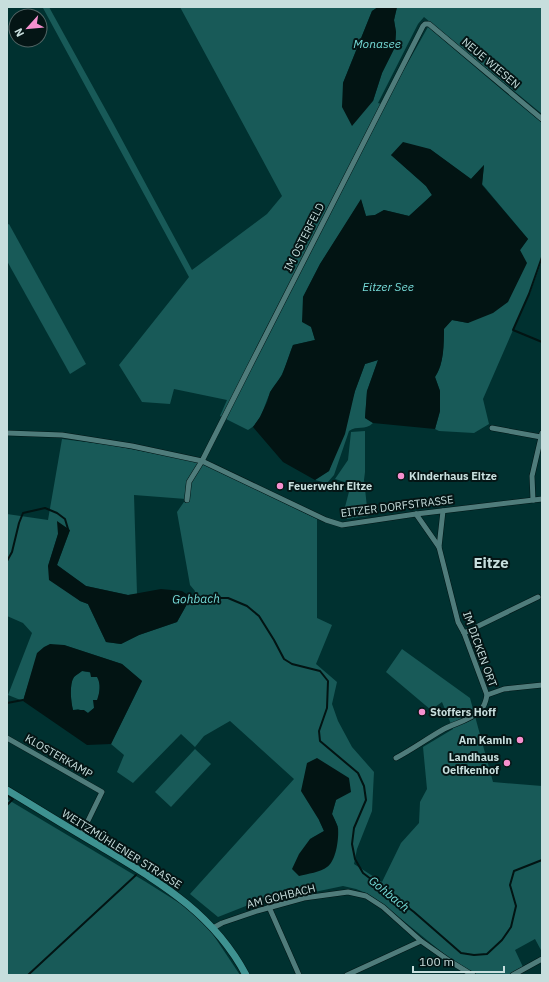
<svg xmlns="http://www.w3.org/2000/svg" width="549" height="982" font-family="'IBM Plex Sans',sans-serif">
<rect width="100%" height="100%" fill="#003130"/>
<!-- green -->
<g fill="#185a58" fill-rule="evenodd">
<path d="M41,7H49L113,123L192,270L267,214L282,196L180,7H378L372,11L343,83L373,101L382,73L395,47L396,32L394,20L397,7H542V114L424,17L418,24L378,103L384,105L428,27L507,94L542,123V260L530,293L513,330L483,399L489,424L474,433L439,431L435,429L440,411V391L435,377C444,364 444,344 443,329L452,320L468,323L528,239L482,184L484,165L471,179L430,149L391,155L426,186L432,195L409,216L384,210L375,215L366,216L361,200L320,264L303,297L315,340L293,345C289,354 287,365 282,374C279,381 273,386 270,393C264,405 262,422 248,430L220,416L227,400L174,389L170,404L142,402L119,365L189,277L43,8Z"/>
<polygon points="9,224 86,364 70,374 7,261 7,225"/>
<path d="M378,360L367,391L365,418L373,423C365,431 357,425 349,431L334,475L327,483L315,480L329,471L355,391L365,364Z"/>
<polygon points="365,431 365,472 364,480 368,516 347,519 345,507 351,484 335,479 348,460 351,432"/>
<path d="M62,439L110,445L198,462L317,519V618L332,625L316,664L337,682L332,704L338,721L352,747L374,772L372,811L357,849L354,864L382,882L401,843L419,823L420,802L427,789L423,747L453,729L442,702L431,710L386,672L402,649L470,698L493,782L542,786V952L535,939L515,950L523,967L508,975H478L449,958L384,905L366,893L356,889L343,886L305,894L271,896L218,917L190,894L294,779L230,721L204,736L195,747L181,734L133,783L117,772L124,755L111,744L142,681L122,664L64,645L38,653L23,701L8,695L32,633L23,623L7,616V514L48,520ZM134,495L186,499L177,512L190,585L195,591L193,598L191,597L177,622L139,635L121,644L106,642L88,604L80,601L48,566L58,534L70,530L57,565L86,586L128,595L137,594ZM349,778L336,800L332,814L338,827L310,839L324,831L319,820Z"/>
<path d="M82,671C87,672 93,672 97,676C102,682 99,701 95,707C93,709 90,711 88,713L78,709L73,710C71,702 69,684 74,677C76,675 80,672 82,671Z"/>
<polygon points="195,749 211,764 171,807 155,792"/>
<polygon points="7,799 146,882 192,911 208,927 240,975 7,975"/>
</g>
<!-- water -->
<g fill="#021413" fill-rule="evenodd">
<polygon points="378,7 397,7 394,20 396,32 395,47 382,73 373,101 352,126 342,107 343,83 372,11"/>
<path d="M403,142L430,149L471,179L484,165L482,185L528,239L520,250L527,263L508,302L493,313L468,323L452,320L444,329C444,344 444,364 435,377L440,391V411L435,429L373,423L365,418L367,391L378,360L365,364L355,391L345,434L329,471L315,480L283,462L253,427L260,417L267,402L270,392L282,375L293,345L315,340L311,327L302,322L303,297L320,264L361,199L366,216L375,215L384,210L409,216L432,195L426,186L391,155Z"/>
<polygon points="57,521 70,530 57,565 86,586 128,595 161,589 182,591 191,597 177,622 139,635 121,644 106,642 88,604 80,601 49,580 48,566 58,534"/>
<path d="M50,644L64,645L122,664L142,681L111,744L87,745L23,701L37,653L44,647ZM82,671L90,672L91,677H97C101,684 100,692 97,700H93L94,708L88,713L84,710H73C71,702 69,684 74,677C76,675 80,673 82,671Z"/>
<path d="M317,758L349,778L351,792L336,800L332,814C334,818 337,824 338,828C339,839 336,861 327,867C321,872 307,874 299,876L292,869L299,854L310,839L324,831L319,820L301,791L307,763Z"/>
</g>
<g fill="none" stroke-linecap="round" stroke-linejoin="round">
<!-- stream -->
<g stroke="#021413" stroke-width="2">
<polyline points="542,257 529,294 513,330 542,342"/>
<polyline points="7,561 12,552 19,523 23,513 45,508 57,513 65,519 68,529 68,531"/>
<polyline points="189,598 228,598 247,606 259,616 274,640 284,659 292,664 320,671 328,681 327,708 319,731 320,741 358,773 364,786 366,800 354,828 352,844 355,859 363,873 414,912 461,953 474,955 487,954 502,940 511,927 516,906 510,885 514,871 542,860"/>
<polyline points="7,703 23,700"/>
<polyline points="7,795 13,799 7,805"/>
<polyline points="28,975 136,875"/>
</g>
<!-- street casing -->
<g stroke="#011616" stroke-width="6">
<g id="street">
<polyline points="492,428 541,437"/>
<polyline points="7,433 62,435 132,446 202,461 326,520 342,525 416,514 542,499"/>
<polyline points="187,500 189,482 202,461 249,368 423,26 425,24 429,24 542,119"/>
<polyline points="533,500 532,476 542,433"/>
<polyline points="439,547 443,511"/>
<polyline points="464,633 538,597"/>
<polyline points="487,695 504,689 542,685"/>
<polyline points="7,738 102,792 81,835"/>
<path d="M396,758C413,749 428,738 444,729C456,723 470,720 480,711C485,706 486,701 487,695L464,633L458,622L439,547L416,514"/>
<polyline points="269,907 299,975"/>
<polyline points="213,928 222,923 257,911 304,898 348,892 366,896 383,907 421,941 448,960 469,973 473,975"/>
<polyline points="347,975 421,941"/>
<polyline points="513,975 542,959"/>
</g>
</g>
<!-- secondary casing -->
<g stroke="#011616" stroke-width="8">
<path id="secondary" d="M7,790C37,808 67,827 98,845C157,881 212,911 246,975"/>
</g>
<!-- street -->
<use href="#street" stroke="#4f7c7b" stroke-width="5"/>
<!-- secondary -->
<use href="#secondary" stroke="#3e9291" stroke-width="7"/>
</g>
<!-- markers -->
<g fill="#f690cf" stroke="#041515" stroke-width="1.5">
<circle cx="401" cy="476" r="4"/>
<circle cx="280" cy="486" r="4"/>
<circle cx="422" cy="712" r="4"/>
<circle cx="520" cy="740" r="4"/>
<circle cx="507" cy="763" r="4"/>
</g>
<g text-anchor="middle" stroke-width="4" stroke-linejoin="round" paint-order="stroke">
<!-- street labels -->
<g font-size="11" fill="#c7dedd" stroke="#041515">
<text transform="translate(491 63) rotate(40)" y="4">NEUE WIESEN</text>
<text transform="translate(304 237) rotate(-63)" y="4">IM OSTERFELD</text>
<text transform="translate(397 506) rotate(-7)" y="4">EITZER DORFSTRASSE</text>
<text transform="translate(480 649) rotate(70)" y="4">IM DICKEN ORT</text>
<text transform="translate(59 756) rotate(30)" y="4">KLOSTERKAMP</text>
<text transform="translate(122 849) rotate(32)" y="4">WEITZMÜHLENER STRASSE</text>
<text transform="translate(281 896) rotate(-14)" y="4">AM GOHBACH</text>
</g>
<!-- poi labels -->
<g font-size="11" font-weight="bold" fill="#c7dedd" stroke="#041515" text-anchor="start">
<text x="409" y="480">Kinderhaus Eitze</text>
<text x="288" y="490">Feuerwehr Eitze</text>
<text x="430" y="716">Stoffers Hoff</text>
<text x="512" y="744" text-anchor="end">Am Kamin</text>
<text x="499" y="761" text-anchor="end">Landhaus<tspan x="499" dy="13">Oelfkenhof</tspan></text>
</g>
<!-- water labels -->
<g font-size="12" font-style="italic" fill="#76dbd8" stroke="#041515">
<text x="377" y="48">Monasee</text>
<text x="388" y="291">Eitzer See</text>
<text transform="translate(196 599) rotate(-1)" y="4">Gohbach</text>
<text transform="translate(389 894) rotate(39)" y="4">Gohbach</text>
</g>
<!-- district labels -->
<g font-size="15" font-weight="bold" fill="#c7dedd" stroke="#041515">
<text x="491" y="568">Eitze</text>
</g>
</g>
<!-- border -->
<rect width="549" height="982" fill="none" stroke="#c7dedd" stroke-width="16"/>
<!-- north arrow -->
<g transform="translate(28 28) rotate(243)"><circle r="19" fill="#041515" stroke="#526565"/>
<path d="M0-3L7 15L0 10L-7 15Z" fill="#f690cf"/>
<text y="-6" font-size="11" font-weight="bold" text-anchor="middle" fill="#c7dedd">N</text>
</g>
<!-- scale -->
<path d="M413 966v6h91v-6" fill="none" stroke="#c7dedd" stroke-width="2"/>
<text x="419" y="966" font-size="12" fill="#c7dedd" stroke="#041515" stroke-width="3" paint-order="stroke">100 m</text>
</svg>
